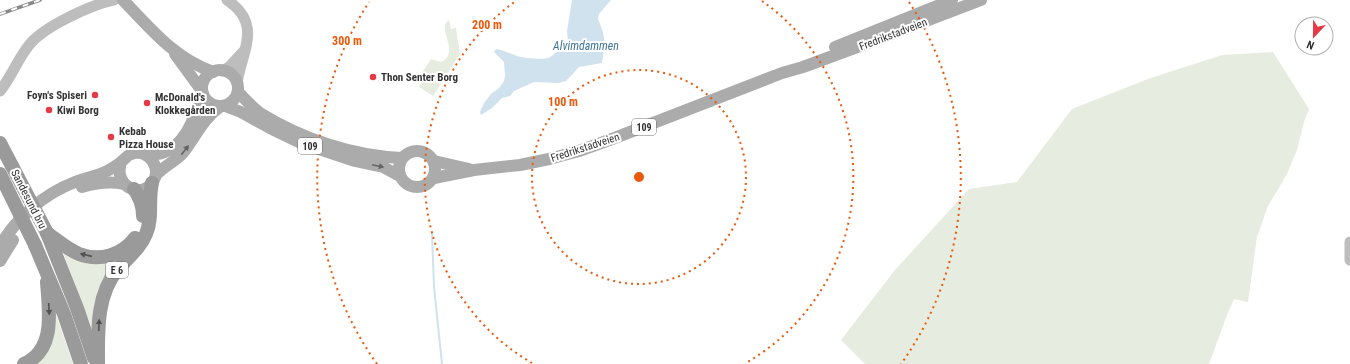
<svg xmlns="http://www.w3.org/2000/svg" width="1350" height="364" font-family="'Roboto Condensed',sans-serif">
<rect width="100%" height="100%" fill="#fff"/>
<!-- green -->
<g fill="#e6ecdf">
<path d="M449,20L451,29L456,28L460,54L433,96L419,87L424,80L419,77L431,59L441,62C462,53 435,28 449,20Z"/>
<polygon points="1273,52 1309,109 1304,122 1297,150 1287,174 1268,206 1257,237 1248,302 1234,299 1227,315 1209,364 865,364 841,340 895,270 969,189 1017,182 1072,109 1148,79 1222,55"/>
<polygon points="62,250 119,256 94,333"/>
<polygon points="52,303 73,364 34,364"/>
</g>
<!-- water -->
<path fill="#cfe2ee" d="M572,0H611L599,14L598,19L603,32L605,44L602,63L579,67L566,81L558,83L534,82L514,91L510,96L502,98L492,108L481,115L480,112L484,103L491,94L499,88L504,81L505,75L504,62L494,52L496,49C504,50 510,54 517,56C523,58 543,60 548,58C556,55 556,49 566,47L568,41L567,31Z"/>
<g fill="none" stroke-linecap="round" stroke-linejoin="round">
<!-- stream -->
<polyline stroke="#cfe2ee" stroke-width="2" points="432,233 434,287 442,364"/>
<!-- secondary -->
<g stroke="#bdbdbd" stroke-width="11">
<path d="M227,0C263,24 242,51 237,83"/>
<polyline points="222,71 229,67 244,51"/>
<path d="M0,91C12,76 18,58 30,44C45,26 91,5 114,0"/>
<polyline points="1350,242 1350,260"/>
</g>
<!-- primary -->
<g stroke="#ababab" stroke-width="12">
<path d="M123,0C151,29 174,58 213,72"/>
<polyline points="835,47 952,0"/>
<polyline points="175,54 202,91"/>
<circle cx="220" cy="88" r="18"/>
<path d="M238,92C245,99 252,107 260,113C302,139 353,156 402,158"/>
<polyline points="225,106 241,112 270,128 301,143 355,161 383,167 400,176"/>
<circle cx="417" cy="169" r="18"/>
<path d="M146,155C151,154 157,155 162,153C186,146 195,115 203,94"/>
<polyline points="434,161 469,169"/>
<path d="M156,175C163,167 174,162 182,154C195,138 203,118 221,106"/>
<polyline points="434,178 474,170 520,165 549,159 579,151 612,139 782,73 803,67 868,43 981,0"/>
<path d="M82,187C96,183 110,181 124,184"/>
<path d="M0,246C17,217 44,194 75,182C85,178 97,176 107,171C111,169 116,166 120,163C124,160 126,156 131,154C149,148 163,169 152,183C140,199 113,186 121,162"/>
<polyline points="0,261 13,240"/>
</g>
<!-- highway -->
<g stroke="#9a9a9a" stroke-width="14">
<polyline points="0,143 12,166"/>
<path d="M134,189C140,197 143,207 143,216"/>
<path d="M47,233C57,240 67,249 79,254C100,262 122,255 135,238"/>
<polyline points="47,233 77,308 94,358"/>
<polyline points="35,245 64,314 81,364"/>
<path d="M24,364C56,350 49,311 47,282"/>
<path d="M98,364C98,332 96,296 117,270C127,258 140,249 146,234C153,218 148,200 152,183"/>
</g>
<!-- rail casing -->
<g stroke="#888" stroke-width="3.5">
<polyline id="rail" points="0,14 40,0"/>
</g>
<!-- rail -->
<use href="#rail" stroke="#fff" stroke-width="2" stroke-dasharray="6" stroke-linecap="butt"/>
<!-- highway-bridge -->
<g stroke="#9a9a9a" stroke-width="14">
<polyline points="12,166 47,233"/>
<polyline points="0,174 35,245"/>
</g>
</g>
<!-- one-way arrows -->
<defs><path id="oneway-solid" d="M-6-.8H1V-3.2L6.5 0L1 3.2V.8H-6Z"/></defs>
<g fill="#636363">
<use href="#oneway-solid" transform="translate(185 150) rotate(-52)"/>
<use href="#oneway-solid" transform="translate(378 166) rotate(12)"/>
</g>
<g fill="#525252">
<use href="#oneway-solid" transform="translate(86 255) rotate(-167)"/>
<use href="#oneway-solid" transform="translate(49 309) rotate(87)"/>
<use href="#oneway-solid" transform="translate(99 325) rotate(-88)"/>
</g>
<!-- distance rings -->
<g fill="none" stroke="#e8590c" stroke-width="2" stroke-dasharray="2 4">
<circle cx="639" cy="177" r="107"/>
<path d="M532 363A215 215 0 0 1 516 1M762 1A215 215 0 0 1 746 363"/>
<path d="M377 364A322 322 0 0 1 369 2M909 2A322 322 0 0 1 901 364"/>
</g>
<!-- markers -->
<g fill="#e63946" stroke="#fff" stroke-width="1.5">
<circle cx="373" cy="77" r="4"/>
<circle cx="95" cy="95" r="4"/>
<circle cx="147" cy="103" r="4"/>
<circle cx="49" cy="110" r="4"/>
<circle cx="111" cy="137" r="4"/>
</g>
<g text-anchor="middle" stroke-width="4" stroke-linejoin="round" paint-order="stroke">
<!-- shield labels -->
<g fill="#fff" stroke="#707070" stroke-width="1">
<rect x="632" y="119" width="24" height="16" rx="3"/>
<rect x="298" y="138" width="24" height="16" rx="3"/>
<rect x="106" y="262" width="22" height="16" rx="3"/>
</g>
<g font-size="10" font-weight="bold" fill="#333">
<text x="644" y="131">109</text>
<text x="310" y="150">109</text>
<text x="117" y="274">E 6</text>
</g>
<!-- street labels -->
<g font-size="11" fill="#333" stroke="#fff">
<text transform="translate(893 34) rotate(-21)" y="4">Fredrikstadveien</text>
<text transform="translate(585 147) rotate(-18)" y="4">Fredrikstadveien</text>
<text transform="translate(29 199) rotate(63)" y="4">Sandesund bru</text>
</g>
<!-- poi labels -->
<g font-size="11" font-weight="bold" fill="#333" stroke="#fff" text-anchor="start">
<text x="381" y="81">Thon Senter Borg</text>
<text x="87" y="99" text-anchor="end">Foyn's Spiseri</text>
<text x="155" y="101">McDonald's<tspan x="155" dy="13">Klokkegården</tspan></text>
<text x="57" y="114">Kiwi Borg</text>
<text x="119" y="135">Kebab<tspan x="119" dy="13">Pizza House</tspan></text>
</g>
<!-- water labels -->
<g font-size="12" font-style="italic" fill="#3f7597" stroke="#fff">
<text x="586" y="50">Alvimdammen</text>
</g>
</g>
<circle cx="639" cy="177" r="6" fill="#e8590c" stroke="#fff" stroke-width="2"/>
<g font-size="12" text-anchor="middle" font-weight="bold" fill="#e8590c" stroke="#fff" stroke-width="4" stroke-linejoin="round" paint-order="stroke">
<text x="487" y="29">200 m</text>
<text x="347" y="45">300 m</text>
<text x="563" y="106">100 m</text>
</g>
<!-- north arrow -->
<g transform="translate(1314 36) rotate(202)"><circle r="19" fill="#ffffff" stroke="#adadad"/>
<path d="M0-3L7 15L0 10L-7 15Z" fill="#e63946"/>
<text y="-6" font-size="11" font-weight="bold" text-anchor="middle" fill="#333333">N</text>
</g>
</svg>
